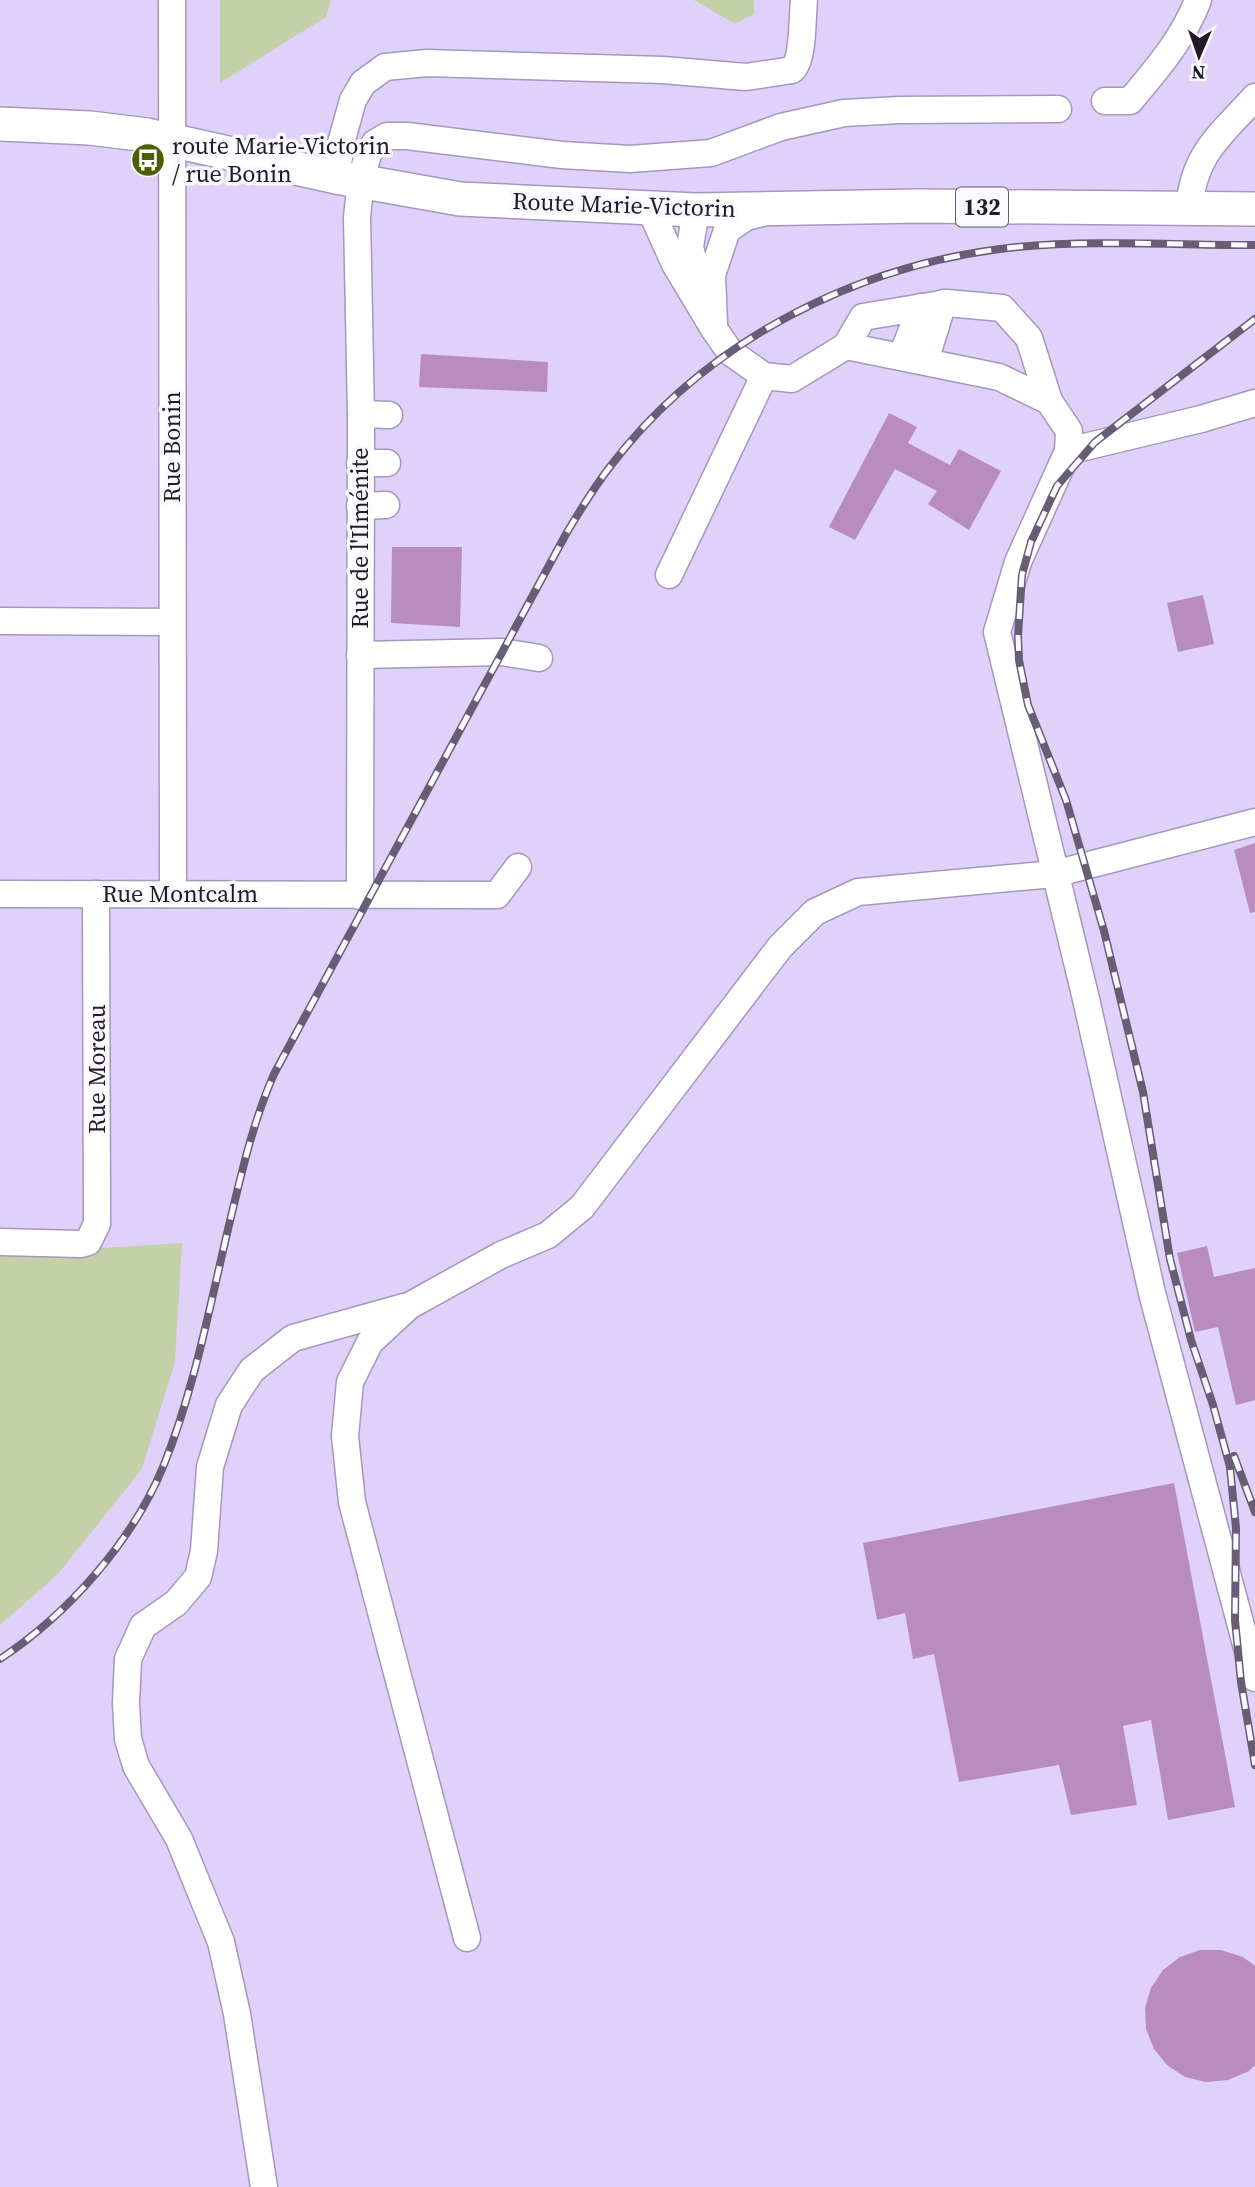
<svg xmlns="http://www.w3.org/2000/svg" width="1255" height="2187" font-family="'Source Serif 4',serif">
<rect width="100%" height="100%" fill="#dfd1f9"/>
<!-- green -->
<g fill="#c4d1a8">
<polygon points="220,0 331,0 326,17 220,83"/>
<polygon points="694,0 754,0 754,14 735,24"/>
<polygon points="182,1243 175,1362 142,1469 58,1574 0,1625 0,1249 87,1249"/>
</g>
<!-- building -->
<g fill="#b88dbe">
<polygon points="421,354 548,362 547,392 419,387"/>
<polygon points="889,413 917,427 908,443 950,465 959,449 1001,471 969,530 928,504 937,491 895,469 855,540 829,527"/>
<polygon points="392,547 462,547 460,627 391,623"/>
<polygon points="1203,595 1214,644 1178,652 1167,603"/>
<polygon points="1255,843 1255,912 1250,913 1234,850"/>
<polygon points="1207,1246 1214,1277 1255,1268 1255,1400 1236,1405 1218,1327 1195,1332 1177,1253"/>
<polygon points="1174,1483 1235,1807 1168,1820 1151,1720 1123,1726 1137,1805 1071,1815 1059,1765 959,1782 934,1654 913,1659 905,1613 877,1620 863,1543"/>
<polygon points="1200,1950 1221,1950 1243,1957 1255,1966 1255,2065 1249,2071 1228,2080 1206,2082 1185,2077 1167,2065 1154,2049 1146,2029 1145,2008 1151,1988 1163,1970 1180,1957"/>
</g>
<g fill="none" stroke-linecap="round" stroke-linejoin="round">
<!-- minor casing -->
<g stroke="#a597bd" stroke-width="29">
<g id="minor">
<polyline points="172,0 173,893"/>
<path d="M1105,101H1130C1156,70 1184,38 1198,0"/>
<path d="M336,177L341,143L353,100L363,83L385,67L427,63L663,70L746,77L792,70C804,59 802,17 804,0"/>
<path d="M1189,208C1194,153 1220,136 1255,97"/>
<polyline points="650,209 675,264 714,329 730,352 764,376 792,379 846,346 863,317 947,303 1002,308 1029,338 1049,401 1069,431 1068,451 1018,562 997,632 1086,999 1152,1293 1255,1678"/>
<polyline points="696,210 690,247 700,287"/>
<polyline points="714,324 712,275 727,230 746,217 766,212"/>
<polyline points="846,346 999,377 1049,401"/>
<polyline points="902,356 921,307"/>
<polyline points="925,361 943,303"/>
<polyline points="361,414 389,415"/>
<polyline points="1068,451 1201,419 1255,403"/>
<polyline points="360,463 387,463"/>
<polyline points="360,506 386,505"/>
<polyline points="669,575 764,376"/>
<polyline points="0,621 172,622"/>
<polyline points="360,655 502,652 539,658"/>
<polyline points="0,894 497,895 518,867"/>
<polyline points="360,896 361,414 357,217 361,181 368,154 375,143 387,136 407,136 562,155 630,159 711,153 781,127 844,113 900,110 1058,109"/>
<polyline points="0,1242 81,1244 88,1242 97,1224 96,894"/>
<polyline points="467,1938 352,1502 345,1436 350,1382 370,1342 409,1306 501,1255 548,1235 582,1207 780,947 815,912 858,892 1054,874 1255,822"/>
<polyline points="264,2187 237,2014 221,1942 179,1839 136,1766 128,1739 126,1703 128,1659 143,1626 176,1603 198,1577 204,1551 210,1467 229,1405 252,1370 293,1338 404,1307"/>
</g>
</g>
<!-- major casing -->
<g stroke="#a597bd" stroke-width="36">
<polyline id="major" points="0,124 90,128 147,135 336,177 460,199 696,210 919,206 1255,209"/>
</g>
<!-- minor -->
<use href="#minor" stroke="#fff" stroke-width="26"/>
<!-- major -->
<use href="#major" stroke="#fff" stroke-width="33"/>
<!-- rail casing -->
<g stroke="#675e76" stroke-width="8">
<g id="rail">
<polyline points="1255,319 1095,442 1057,486 1031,542 1022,575 1018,636 1019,660 1028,705 1066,800 1104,931 1143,1092 1170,1259 1191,1340 1213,1405 1230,1467 1236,1528 1235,1620 1241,1682 1255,1765"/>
<polyline points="1234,1456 1255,1512"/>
<path d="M0,1659C67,1615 132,1542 163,1467C195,1388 210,1304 230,1221C242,1171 253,1122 274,1074L566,534C579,512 593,489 609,468C706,340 859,263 1017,247C1094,240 1177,245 1255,245"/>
</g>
</g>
<!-- rail -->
<use href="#rail" stroke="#faf9fd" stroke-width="5" stroke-dasharray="16" stroke-linecap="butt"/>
</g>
<!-- icons -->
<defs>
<g id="bus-disc" transform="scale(1.75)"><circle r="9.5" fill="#4d5f05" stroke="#faf9fd"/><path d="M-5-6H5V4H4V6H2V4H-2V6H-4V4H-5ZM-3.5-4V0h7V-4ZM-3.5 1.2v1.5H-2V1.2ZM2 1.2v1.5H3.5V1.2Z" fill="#fff"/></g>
</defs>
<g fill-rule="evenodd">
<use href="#bus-disc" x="148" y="160"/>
</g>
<g text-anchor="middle" stroke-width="7" stroke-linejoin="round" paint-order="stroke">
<!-- shield labels -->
<rect fill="#faf9fd" stroke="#615d69" stroke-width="2" x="956" y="187.5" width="52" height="39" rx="5"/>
<g font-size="23" font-weight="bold" fill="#201a29">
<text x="982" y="215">132</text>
</g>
<!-- poi labels -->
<g font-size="24" fill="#201a29" stroke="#faf9fd" text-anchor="start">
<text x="172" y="154">route Marie-Victorin<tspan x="172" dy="28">/ rue Bonin</tspan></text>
</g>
<!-- street labels -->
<g font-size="24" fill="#201a29" stroke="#faf9fd">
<text transform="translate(624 205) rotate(2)" y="8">Route Marie-Victorin</text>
<text transform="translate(172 447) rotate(-90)" y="8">Rue Bonin</text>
<text transform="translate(360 538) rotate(-90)" y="8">Rue de l'Ilménite</text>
<text x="180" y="902">Rue Montcalm</text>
<text transform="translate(97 1069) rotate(-90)" y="8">Rue Moreau</text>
</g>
</g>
<!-- north arrow -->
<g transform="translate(1199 56) rotate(182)" stroke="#faf9fd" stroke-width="5" paint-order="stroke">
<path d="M0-5L12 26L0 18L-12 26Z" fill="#201a29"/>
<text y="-10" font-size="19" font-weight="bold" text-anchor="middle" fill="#201a29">N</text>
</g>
</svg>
